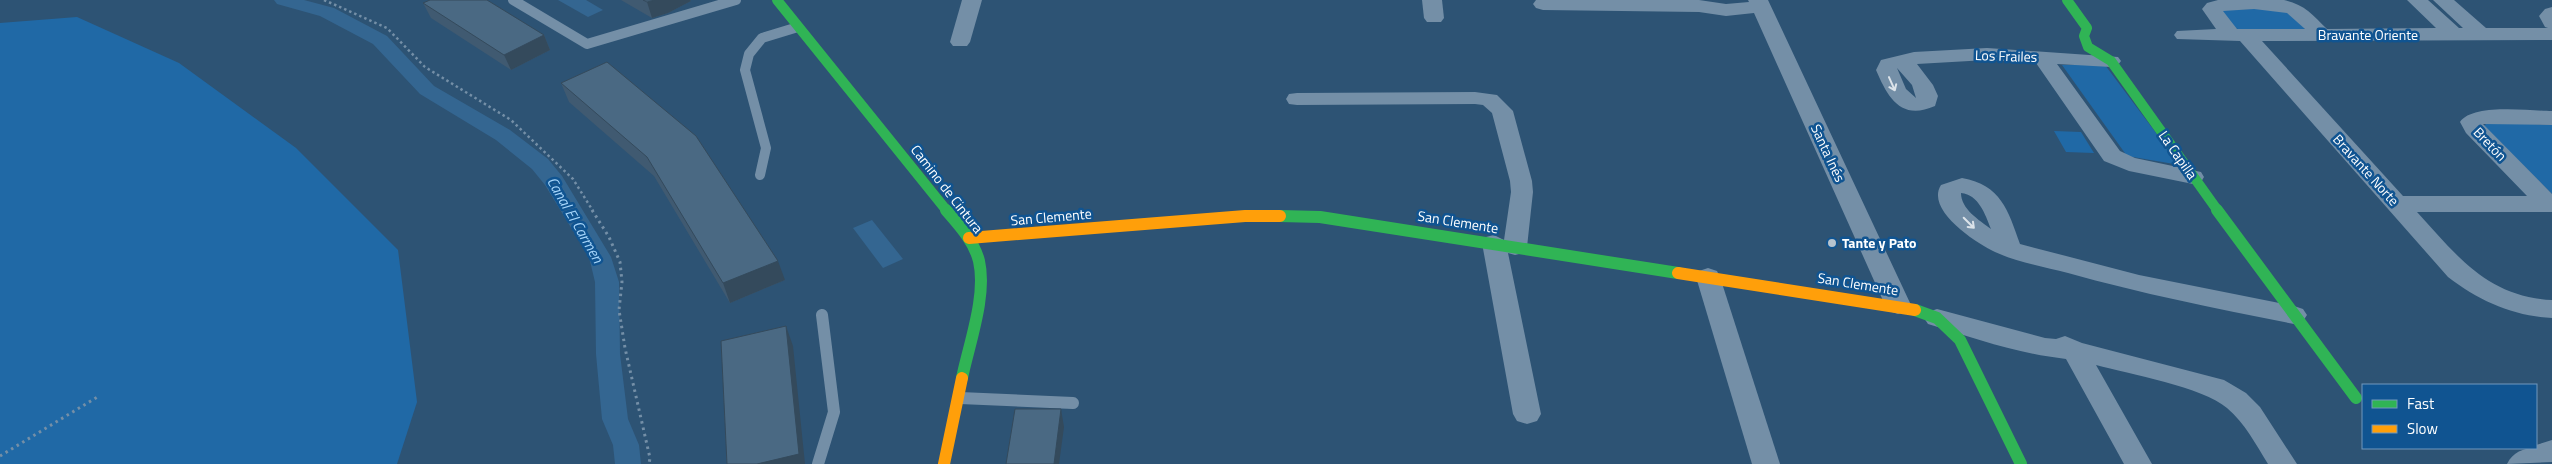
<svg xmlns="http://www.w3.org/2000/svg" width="2552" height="464" font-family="'Titillium Web',sans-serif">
<rect width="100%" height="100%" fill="#2d5374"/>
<!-- green -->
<g fill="#2069a6">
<polygon points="2281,8 2306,27 2303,30 2238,29 2234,28 2220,10"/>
<polygon points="77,17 179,63 296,148 398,250 417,402 397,464 0,464 0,23"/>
<polygon points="2062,65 2105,65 2180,165 2127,156"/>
<polygon points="2495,122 2552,125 2552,194 2484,126 2486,124"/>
<polygon points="2054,131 2081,132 2094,153 2066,152"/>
</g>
<!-- water -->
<g fill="#346691">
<polygon points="558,0 586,0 603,10 588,17"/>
<polygon points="872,220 903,259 883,268 853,228"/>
</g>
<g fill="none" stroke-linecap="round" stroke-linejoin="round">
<!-- canal -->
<polygon fill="#346691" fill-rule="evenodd" points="274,0 304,0 334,8 387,36 434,86 510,130 548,159 562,176 611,257 619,282 620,354 628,419 639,445 641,464 615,464 613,445 602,419 596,354 595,282 589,257 545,185 532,169 496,140 420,94 373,44 320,16 277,4"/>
<!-- path-far1 -->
<polyline stroke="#748fa7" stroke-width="2.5" stroke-dasharray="2.5 3" stroke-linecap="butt" points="324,0 387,28 425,67 511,120 573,179 593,211"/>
<!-- path -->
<g stroke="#748fa7" stroke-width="3" stroke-dasharray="2.5 4" stroke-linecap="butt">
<polyline points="592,210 609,237 620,262 622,282 619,310 625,348 650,458 649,464"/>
<polyline points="0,456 99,396"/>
</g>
<!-- lane-far1 -->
<g stroke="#748fa7" stroke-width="10">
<polyline points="513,0 587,44 736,0"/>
<polyline points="760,175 766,148 745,70 749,54 762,38 798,27"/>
</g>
<!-- lane -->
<g stroke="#748fa7" stroke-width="12">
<polyline points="960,398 1073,403"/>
<polyline points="818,464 834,412 822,315"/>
</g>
<!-- street -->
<g fill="#748fa7" fill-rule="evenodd">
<polygon points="962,0 982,0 970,42 967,46 953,46 950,42"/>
<polygon points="1422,0 1442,0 1444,18 1441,22 1427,22 1424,18"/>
<polygon points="1536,0 1699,0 1726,4 1749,2 1748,0 1768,0 1911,305 1907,311 1898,314 1889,311 1885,305 1754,13 1726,16 1699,12 1543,10 1536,8 1533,4"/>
<path d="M2218,0H2284C2304,4 2313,15 2327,29L2436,28L2407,0H2428L2459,28H2463L2433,0H2454L2486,28H2548L2545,27L2539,16L2545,9L2552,7V40L2262,41L2403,196H2527L2466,133L2460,122C2473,103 2530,111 2552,111V125L2483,124L2552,194V212H2417C2457,256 2488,297 2552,300V318C2513,316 2479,301 2448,277L2240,41L2177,39L2174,35L2177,31L2216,29L2202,9L2207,3ZM2254,9L2287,13L2305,29H2237L2223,11Z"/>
<path d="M1987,48L2118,57L2121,61L2118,65L2111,67L2057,64L2120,151L2135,158L2201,172L2204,177L2201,182L2193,184L2129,171L2104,161L2036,63L1987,60L1917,64L1933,85L1938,96L1935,106C1901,121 1888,98 1876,70L1881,60L1914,52ZM1897,68L1912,85L1916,98L1906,89Z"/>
<polygon points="1475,92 1497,95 1513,111 1532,181 1533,192 1527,247 1523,253 1515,255 1508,253 1541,414 1537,421 1527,424 1517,421 1513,414 1482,243 1486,237 1494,235 1504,240 1511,192 1510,181 1492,113 1483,105 1475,104 1297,105 1289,104 1286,99 1289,94 1297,93"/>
<path d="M1962,178C2001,185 2008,210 2020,244L2139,275L2294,306L2303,309L2307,315L2303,321L2294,324C2218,309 2143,294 2068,273C2044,267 2017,262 1995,252C1976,243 1925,210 1941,185ZM1961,193C1979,195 1985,214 1991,229C1979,220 1961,209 1961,193Z"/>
<polygon points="1708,268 1717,271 1720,277 1780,464 1752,464 1696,277 1699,271"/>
<path d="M1937,309L2045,338L2056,339L2065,336L2082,343L2224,380L2246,393L2260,407L2297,464H2268C2256,445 2245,423 2227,408C2203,387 2129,374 2096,365L2152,464H2124L2066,359C2019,354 1973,338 1928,324L1924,318L1928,312Z"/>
<path d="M2552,440V462L2507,464C2513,452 2523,448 2536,448V445Z"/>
</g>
<!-- fast-far1 -->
<g stroke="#30b455" stroke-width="10">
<polyline points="777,0 947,211"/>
<polyline points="2067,0 2087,28 2084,36 2088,47 2111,61 2218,211"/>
</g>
<!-- fast -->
<g stroke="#30b455" stroke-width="12">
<path d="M946,210C959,225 974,241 979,261C987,296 969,344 962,378"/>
<polyline points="2217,210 2356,398"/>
<polyline points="1280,216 1320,217 1678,273"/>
<polyline points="1915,310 1937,318 1960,340 2021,464"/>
</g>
<!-- slow -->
<g stroke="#ff9f0a" stroke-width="12">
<polyline points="969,238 1245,216 1280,216"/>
<polyline points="1678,273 1915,310"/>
<polyline points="944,464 962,378"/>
</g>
</g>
<!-- wall -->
<g fill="#405a71">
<polygon points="621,0 690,0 691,1 668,13 652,18"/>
<polygon points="423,3 544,35 550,50 511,70 431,18"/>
<polygon points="607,62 785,280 730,303 654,176 569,102 561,83"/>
</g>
<!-- shaded-wall -->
<g fill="#344a5c">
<polygon points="655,0 690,0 691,1 668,13 652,18 647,2"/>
<polygon points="544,35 550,50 511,70 504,55"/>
<polygon points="778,261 785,280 730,303 723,283"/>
<polygon points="786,326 793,346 805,464 757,464"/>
<polygon points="1061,409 1064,427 1059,464 1054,464"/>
</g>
<!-- building -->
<g fill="#4a6983" stroke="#344a5c">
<polygon points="430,0 487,0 544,35 504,55 423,3"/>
<polygon points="643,0 655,0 647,2"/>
<polygon points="607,62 696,136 778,261 723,283 647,157 561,83"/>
<polygon points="786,326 799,454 757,464 727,464 721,341"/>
<polygon points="1015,409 1061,409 1054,464 1006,464"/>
</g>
<!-- one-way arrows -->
<defs><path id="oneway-shaft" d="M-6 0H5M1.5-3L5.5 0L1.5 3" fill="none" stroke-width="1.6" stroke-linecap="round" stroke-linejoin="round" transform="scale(1.25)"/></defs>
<g stroke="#dce3e9">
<use href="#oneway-shaft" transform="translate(1892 84) rotate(66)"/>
<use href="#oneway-shaft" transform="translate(1969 223) rotate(45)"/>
</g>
<!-- markers -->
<circle fill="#b6c3ce" stroke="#105491" stroke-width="2" cx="1832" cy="243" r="5"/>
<g text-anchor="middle" stroke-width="5" stroke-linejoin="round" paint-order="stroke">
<!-- street labels -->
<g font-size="14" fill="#fff" stroke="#105491">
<text x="2368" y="40">Bravante Oriente</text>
<text transform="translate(2006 56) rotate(2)" y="5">Los Frailes</text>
<text transform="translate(2490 144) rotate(46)" y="5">Bretón</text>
<text transform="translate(1828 153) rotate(65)" y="5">Santa Inés</text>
<text transform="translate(2178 155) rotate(55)" y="5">La Capilla</text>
<text transform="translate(2366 170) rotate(48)" y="5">Bravante Norte</text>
<text transform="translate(947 189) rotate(52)" y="5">Camino de Cintura</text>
<text transform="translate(1051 217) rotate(-5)" y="5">San Clemente</text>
<text transform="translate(1458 222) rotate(9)" y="5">San Clemente</text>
<text transform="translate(1858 284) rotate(9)" y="5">San Clemente</text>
</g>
<!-- poi labels -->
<g font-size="14" font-weight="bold" fill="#fff" stroke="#105491" text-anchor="start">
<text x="1842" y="248">Tante y Pato</text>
</g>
<!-- water labels -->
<g font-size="15" font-style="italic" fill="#a6d5fa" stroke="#105491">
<text transform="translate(575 220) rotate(60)" y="5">Canal El Carmen</text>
</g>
</g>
<!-- legend -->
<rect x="2362" y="384" width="175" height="65" fill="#105491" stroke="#7098bd"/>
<rect x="2372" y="400" width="25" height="8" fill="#30b455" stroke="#7098bd"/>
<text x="2407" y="409" font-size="15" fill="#ffffff">Fast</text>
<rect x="2372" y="425" width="25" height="8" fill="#ff9f0a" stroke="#7098bd"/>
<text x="2407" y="434" font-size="15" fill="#ffffff">Slow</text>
</svg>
